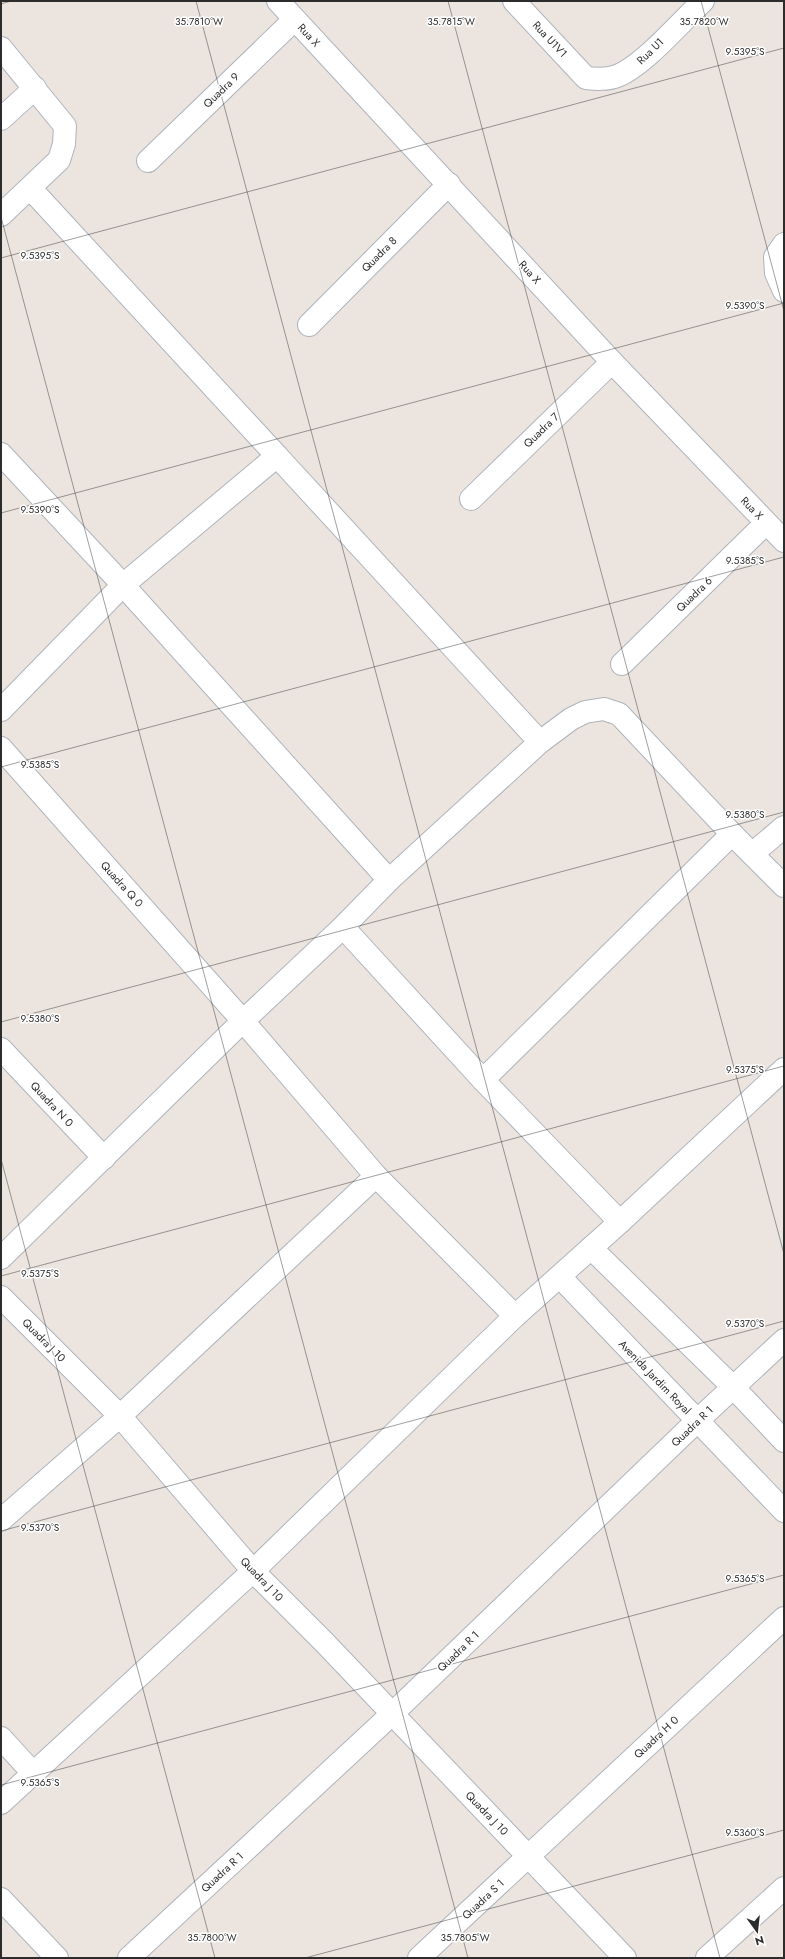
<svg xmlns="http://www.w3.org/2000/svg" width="785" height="1959" font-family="Jost,sans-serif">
<rect width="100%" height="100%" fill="#ece5df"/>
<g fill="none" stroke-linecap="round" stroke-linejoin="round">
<!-- minor casing -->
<g stroke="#afb3bb" stroke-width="24">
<g id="minor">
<path d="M514,1L586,78C596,79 607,80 617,76C643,66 681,22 703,1"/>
<polyline points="1,48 65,126 64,144 59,160 1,215"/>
<polyline points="1,119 35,88"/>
<polyline points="148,161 294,20"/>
<polyline points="30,188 277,456"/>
<polyline points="784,244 775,257 776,273 784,291"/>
<polyline points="309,325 449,184"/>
<polyline points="1,454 123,585 389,880"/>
<polyline points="471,499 612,362"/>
<polyline points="622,664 766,523"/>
<polyline points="1,710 123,585 277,456 540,742"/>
<polyline points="1,748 243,1021 376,1176 515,1316"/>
<polyline points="752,854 784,827"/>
<polyline points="343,927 483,1080 620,1222"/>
<polyline points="1,1049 104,1158"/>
<polyline points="483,1080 732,834"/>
<polyline points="591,1248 733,1387 784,1441"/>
<polyline points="1,1258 243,1021 343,927 389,880 540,742 571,719 585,712 604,709 619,714 732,834 784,886"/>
<polyline points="560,1277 784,1511"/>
<polyline points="1,1297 120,1416 253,1571 324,1642 625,1958"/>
<polyline points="1,1520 120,1416 376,1176"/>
<polyline points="1,1738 33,1773"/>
<polyline points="1,1803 253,1571 515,1316 620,1222 784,1069"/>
<polyline points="1,1899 57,1958"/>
<polyline points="129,1958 392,1714 697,1421 784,1340"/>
<polyline points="419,1958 784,1618"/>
<polyline points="707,1958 784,1888"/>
</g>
</g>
<!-- tertiary casing -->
<g stroke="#afb3bb" stroke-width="24">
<polyline id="tertiary" points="278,1 612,362 784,541"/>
</g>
<!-- minor -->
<use href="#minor" stroke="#fff" stroke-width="22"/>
<!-- tertiary -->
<use href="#tertiary" stroke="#fff" stroke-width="22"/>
</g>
<!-- ticks -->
<path fill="none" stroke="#2c2c2c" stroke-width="1" stroke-opacity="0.45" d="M196,1L720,1958M448,1L784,1254M701,1L784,311M1,4L11,1M1,217L468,1958M1,258L784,48M1,513L784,303M1,767L784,557M1,1022L784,812M1,1159L215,1958M1,1276L784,1066M1,1531L784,1321M1,1785L784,1575M305,1958L784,1830"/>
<g text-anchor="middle" stroke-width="3" stroke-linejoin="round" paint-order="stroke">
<!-- street labels -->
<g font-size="11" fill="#2c2c2c" stroke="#fff">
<text transform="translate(309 35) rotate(47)" y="4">Rua X</text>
<text transform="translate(550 39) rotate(47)" y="4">Rua U1V1</text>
<text transform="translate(650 51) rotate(-44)" y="4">Rua U1</text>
<text transform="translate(221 90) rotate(-44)" y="4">Quadra 9</text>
<text transform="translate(379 254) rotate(-45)" y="4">Quadra 8</text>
<text transform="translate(530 272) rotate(48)" y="4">Rua X</text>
<text transform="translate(541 430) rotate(-44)" y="4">Quadra 7</text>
<text transform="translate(752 508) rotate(46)" y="4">Rua X</text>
<text transform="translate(694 594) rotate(-44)" y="4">Quadra 6</text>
<text transform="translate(122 884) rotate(48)" y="4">Quadra Q 0</text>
<text transform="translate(52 1104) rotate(47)" y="4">Quadra N 0</text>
<text transform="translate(44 1340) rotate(45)" y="4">Quadra J 10</text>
<text transform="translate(655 1377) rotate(46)" y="4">Avenida Jardim Royal</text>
<text transform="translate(692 1426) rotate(-44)" y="4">Quadra R 1</text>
<text transform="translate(262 1579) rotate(46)" y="4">Quadra J 10</text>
<text transform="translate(458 1651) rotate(-44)" y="4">Quadra R 1</text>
<text transform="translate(656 1737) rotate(-43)" y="4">Quadra H 0</text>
<text transform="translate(487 1813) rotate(46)" y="4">Quadra J 10</text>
<text transform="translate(222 1872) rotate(-43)" y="4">Quadra R 1</text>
<text transform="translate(483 1899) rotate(-43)" y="4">Quadra S 1</text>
</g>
</g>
<g font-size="10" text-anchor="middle" fill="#2c2c2c" stroke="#fff" stroke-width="3" stroke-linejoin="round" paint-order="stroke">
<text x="199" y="25">35.7810°W</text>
<text x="451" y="25">35.7815°W</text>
<text x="704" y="25">35.7820°W</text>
<text x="745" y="55">9.5395°S</text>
<text x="40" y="259">9.5395°S</text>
<text x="745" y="309">9.5390°S</text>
<text x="40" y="513">9.5390°S</text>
<text x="745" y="564">9.5385°S</text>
<text x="40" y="768">9.5385°S</text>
<text x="745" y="818">9.5380°S</text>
<text x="40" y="1022">9.5380°S</text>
<text x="745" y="1073">9.5375°S</text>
<text x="40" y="1277">9.5375°S</text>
<text x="745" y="1327">9.5370°S</text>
<text x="40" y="1531">9.5370°S</text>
<text x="745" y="1582">9.5365°S</text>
<text x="40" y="1786">9.5365°S</text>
<text x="745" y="1836">9.5360°S</text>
<text x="212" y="1941">35.7800°W</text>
<text x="465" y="1941">35.7805°W</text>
</g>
<!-- border -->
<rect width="785" height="1959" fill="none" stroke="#2c2c2c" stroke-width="4"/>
<!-- north arrow -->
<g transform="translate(757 1931) rotate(165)" stroke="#ffffff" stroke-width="3" paint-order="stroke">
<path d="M0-3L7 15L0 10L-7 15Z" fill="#2c2c2c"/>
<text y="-6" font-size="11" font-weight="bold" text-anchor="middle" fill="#2c2c2c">N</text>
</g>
</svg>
